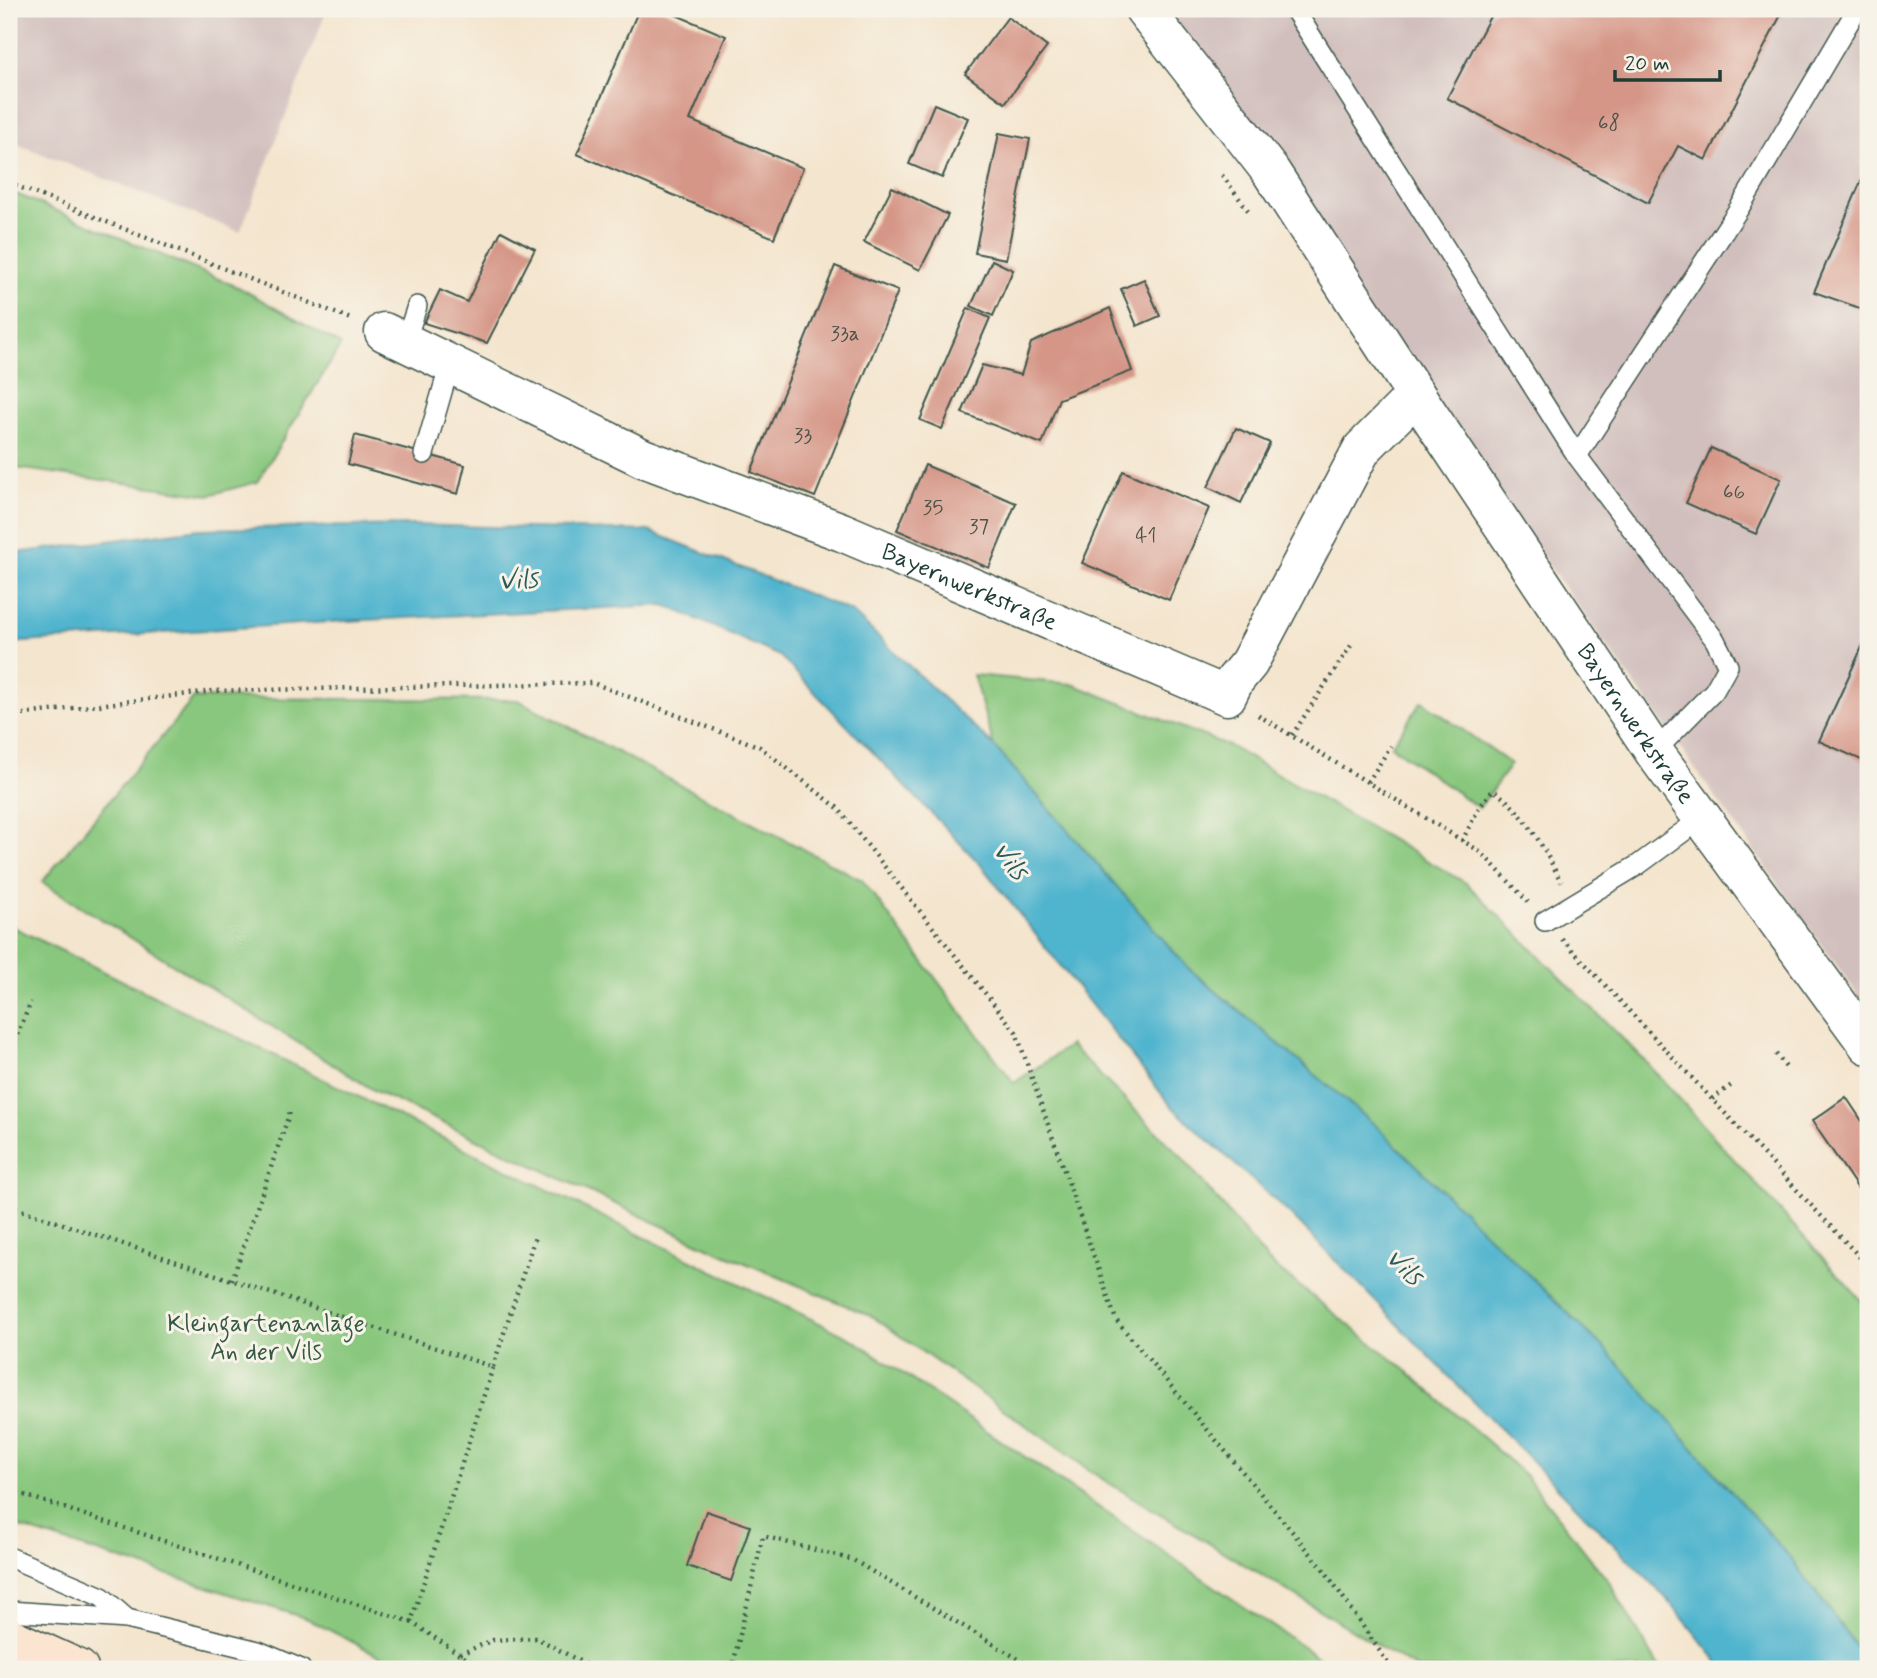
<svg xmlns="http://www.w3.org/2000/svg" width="1877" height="1678" font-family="Mynerve,sans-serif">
<rect width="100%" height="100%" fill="#f7f3e8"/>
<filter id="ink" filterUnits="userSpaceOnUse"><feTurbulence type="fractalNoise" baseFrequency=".0143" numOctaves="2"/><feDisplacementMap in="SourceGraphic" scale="14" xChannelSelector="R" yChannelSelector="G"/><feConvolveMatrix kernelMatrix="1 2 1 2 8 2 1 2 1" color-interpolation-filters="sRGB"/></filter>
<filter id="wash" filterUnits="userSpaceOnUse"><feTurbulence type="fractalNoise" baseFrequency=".00686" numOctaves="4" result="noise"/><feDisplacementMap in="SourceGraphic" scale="28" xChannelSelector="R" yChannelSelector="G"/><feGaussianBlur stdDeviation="1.57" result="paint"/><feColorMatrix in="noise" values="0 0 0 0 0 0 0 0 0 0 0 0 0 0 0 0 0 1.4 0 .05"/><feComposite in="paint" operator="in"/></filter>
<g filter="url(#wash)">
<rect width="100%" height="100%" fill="#f4e5ce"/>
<!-- industrial -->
<g fill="#d1bfbd">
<polygon points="9,9 327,9 240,232 9,141"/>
<polygon points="1148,9 1868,9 1868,1009"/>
</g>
<!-- green -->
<g fill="#88c77d" stroke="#548258" stroke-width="2">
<polygon points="9,191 240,288 341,345 257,482 209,495 9,467"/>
<polygon points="973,675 1072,684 1229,746 1466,883 1649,1065 1868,1308 1868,1662 1792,1560 1375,1125 1188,968 994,746"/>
<polygon points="194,698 518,700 862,880 1014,1083 1070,1045 1181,1156 1268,1261 1407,1371 1525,1475 1609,1582 1657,1664 1663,1669 1417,1669 1099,1477 873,1317 703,1245 375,1091 42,882"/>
<polygon points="1422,701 1511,764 1479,808 1391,746"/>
<polygon points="9,925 854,1340 1335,1669 405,1669 308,1619 9,1524"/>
</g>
<!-- water -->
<polygon fill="#4fb4ce" stroke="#377881" stroke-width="2" points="409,525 649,531 851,611 994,746 1188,968 1375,1125 1609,1353 1792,1560 1868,1663 1868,1669 1724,1669 1668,1600 1291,1215 1172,1107 980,864 780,656 665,605 345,621 9,643 9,554 199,529"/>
<g id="blocks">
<!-- building -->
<g fill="#d59687">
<polygon points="639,9 662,9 726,36 690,120 803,168 774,238 577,154"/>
<polygon points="1494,9 1784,9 1706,160 1678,146 1648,203 1447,98"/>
<polygon points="1008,17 1047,47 1005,103 965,74"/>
<polygon points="934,104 968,118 942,178 909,164"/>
<polygon points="999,133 1030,139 1006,259 975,253"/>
<polygon points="1864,174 1868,176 1868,311 1814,292"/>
<polygon points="892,187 948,215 920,270 864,242"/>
<polygon points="501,231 535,249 487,343 424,323 440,290 467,302"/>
<polygon points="992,260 1013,270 993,316 971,306"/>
<polygon points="835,266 898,291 815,497 751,472"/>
<polygon points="1144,279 1160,316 1137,326 1121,289"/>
<polygon points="968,308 990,318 942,429 920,420"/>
<polygon points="1110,308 1132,371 1059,399 1042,444 962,413 982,365 1021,375 1031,343"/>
<polygon points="1236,428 1270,443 1241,503 1208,487"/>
<polygon points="355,435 465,465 458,494 348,464"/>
<polygon points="1711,448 1781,479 1756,534 1686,503"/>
<polygon points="925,465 1016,503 989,568 897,530"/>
<polygon points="1123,471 1209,508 1169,600 1082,563"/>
<polygon points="1868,634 1868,763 1819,741"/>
<polygon points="1846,1097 1868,1130 1868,1184 1859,1190 1812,1121"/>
<polygon points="706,1511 750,1526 731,1581 687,1566"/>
</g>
</g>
</g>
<g filter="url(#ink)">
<use href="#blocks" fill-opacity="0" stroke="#3f564b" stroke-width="2"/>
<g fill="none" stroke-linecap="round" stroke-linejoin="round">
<!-- service casing -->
<g stroke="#3f564b" stroke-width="22">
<g id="service">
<polyline points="1294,9 1577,456 1715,640 1728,666 1714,691 1654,752"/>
<polyline points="405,343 417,306"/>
<polyline points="424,454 450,364"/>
<polyline points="1577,456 1740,207 1857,9"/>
<polyline points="1545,921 1638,865 1702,818"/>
<polyline points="9,1557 102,1597 127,1619"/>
<polyline points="9,1611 127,1619 258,1651 301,1669"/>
</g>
</g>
<!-- minor casing -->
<g stroke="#3f564b" stroke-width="41">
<g id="minor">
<path id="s1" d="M384,332L643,458L842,532L1227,696L1235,680L1249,663L1362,449L1416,395"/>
</g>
</g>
<!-- tertiary casing -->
<g stroke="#3f564b" stroke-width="41">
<g id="tertiary">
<path id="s2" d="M1144,9L1271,172L1416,395L1654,752L1868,1045"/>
</g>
</g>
<!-- secondary casing -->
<g stroke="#3f564b" stroke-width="41">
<polyline id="secondary" points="9,1637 79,1669"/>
</g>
<!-- path -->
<g stroke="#3f564b" stroke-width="4.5" stroke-dasharray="2 5" stroke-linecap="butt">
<polyline points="1222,175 1250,213"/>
<polyline points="9,183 353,320"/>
<polyline points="1258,715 1481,852 1528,902"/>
<polyline points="9,716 213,691 593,683 760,747 838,808 1016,1032 1116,1320 1325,1571 1392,1669"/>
<polyline points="1292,735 1352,644"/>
<polyline points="1368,782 1391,746"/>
<path d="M1462,841L1479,808L1493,790C1525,811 1544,848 1561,882"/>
<polyline points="1562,939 1868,1266"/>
<polyline points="9,1054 31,1002"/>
<polyline points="1776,1054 1788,1070"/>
<polyline points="1712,1099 1733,1084"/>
<polyline points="9,1206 493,1367 411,1622 9,1490"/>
<polyline points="232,1280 290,1112"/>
<polyline points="493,1367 535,1237"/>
<polyline points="411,1622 482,1669"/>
<polyline points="460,1654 493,1640 537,1638 594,1669"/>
<polyline points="732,1669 763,1536 853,1560 1035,1669"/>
</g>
<!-- service -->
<use href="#service" stroke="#fff" stroke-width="19"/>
<!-- minor -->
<use href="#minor" stroke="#fff" stroke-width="38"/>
<!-- tertiary -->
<use href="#tertiary" stroke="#fff" stroke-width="38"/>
<!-- secondary -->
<use href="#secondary" stroke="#fce5d0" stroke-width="38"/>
</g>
</g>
<g text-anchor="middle" stroke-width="6" stroke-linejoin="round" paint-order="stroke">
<!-- number labels -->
<g font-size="21" fill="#4c5349">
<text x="1609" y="129">68</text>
<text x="845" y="340">33a</text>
<text x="803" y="442">33</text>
<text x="1734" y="498">66</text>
<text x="933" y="514">35</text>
<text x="979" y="533">37</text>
<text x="1146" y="542">41</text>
</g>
<!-- street labels -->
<g font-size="24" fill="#1f3d34" stroke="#f7f3e8">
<text dy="8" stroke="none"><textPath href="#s1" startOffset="639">Bayernwerkstraße</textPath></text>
<text dy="8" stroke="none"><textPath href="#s2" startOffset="868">Bayernwerkstraße</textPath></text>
</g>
<!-- park labels -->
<g font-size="24" fill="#345943" stroke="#f7f3e8">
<text x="266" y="1331">Kleingartenanlage<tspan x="266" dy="28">An der Vils</tspan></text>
</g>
<!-- water labels -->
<g font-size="26" font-style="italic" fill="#2b5b5a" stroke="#f7f3e8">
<text transform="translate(518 579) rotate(-4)" y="9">Vils</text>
<text transform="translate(1011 860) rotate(52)" y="9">Vils</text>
<text transform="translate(1405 1266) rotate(44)" y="9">Vils</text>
</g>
</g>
<!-- margin -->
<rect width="1877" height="1678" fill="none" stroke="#f7f3e8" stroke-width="35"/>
<!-- scale -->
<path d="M1615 70v10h105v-10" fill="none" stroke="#1f3d34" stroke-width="3.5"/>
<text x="1625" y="70" font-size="21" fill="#1f3d34" stroke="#f7f3e8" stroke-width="5" paint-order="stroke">20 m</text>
</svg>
